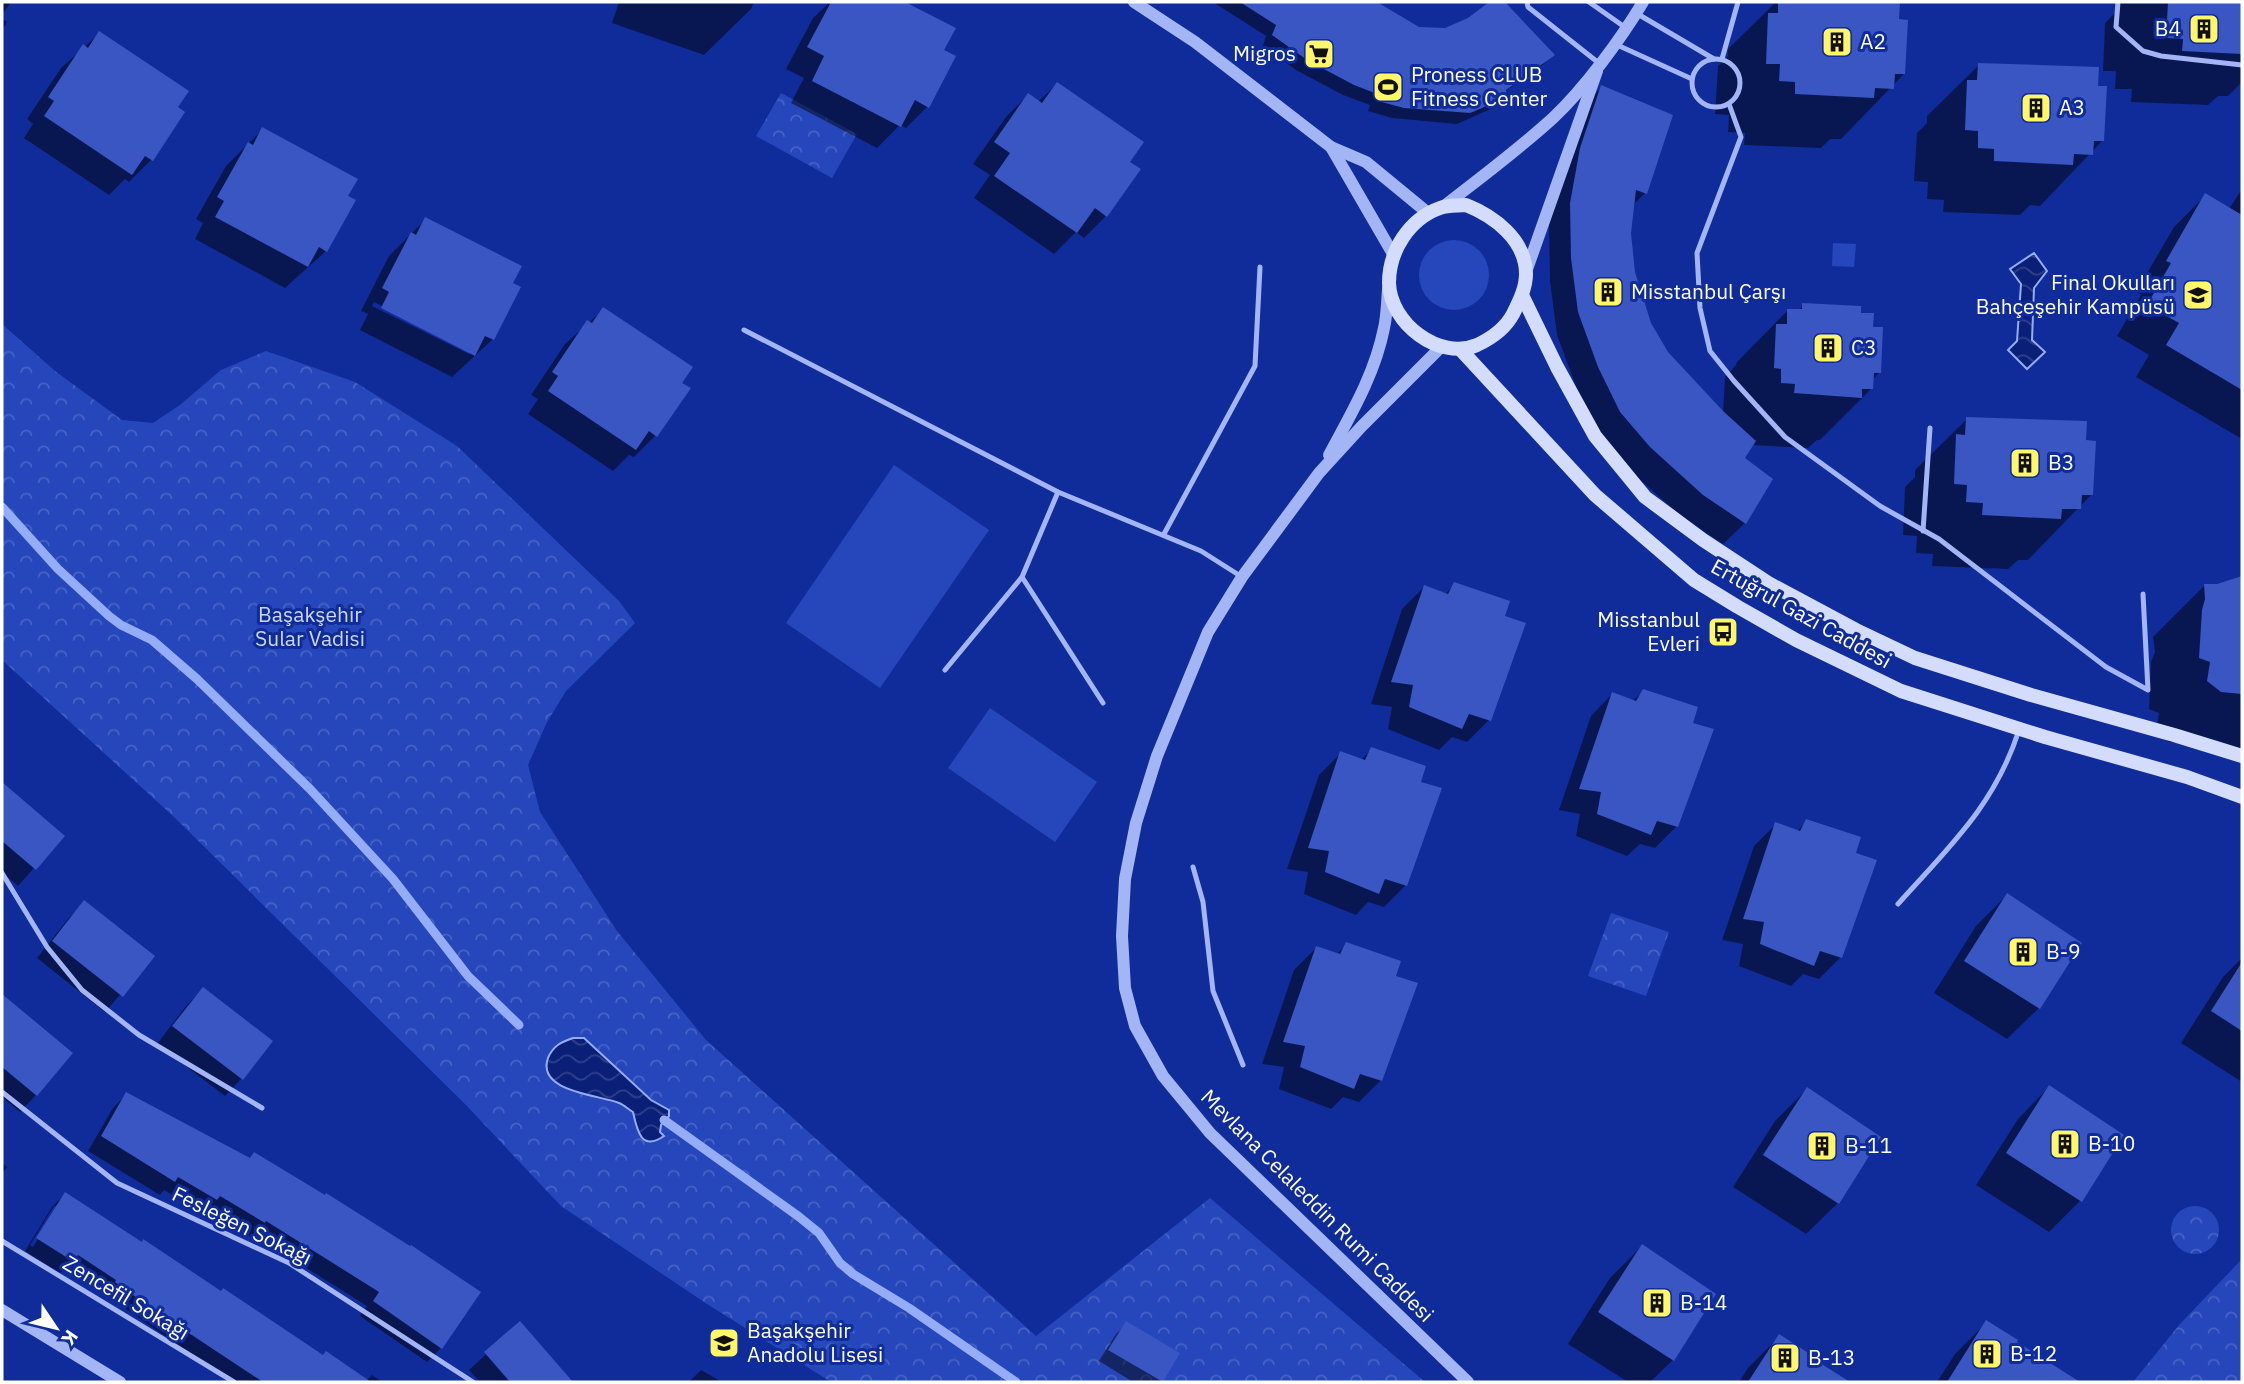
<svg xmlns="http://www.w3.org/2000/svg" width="2244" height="1384" font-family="'IBM Plex Sans',sans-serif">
<defs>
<pattern id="park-crowns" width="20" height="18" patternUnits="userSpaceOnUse" patternTransform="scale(1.75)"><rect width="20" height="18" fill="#2647bb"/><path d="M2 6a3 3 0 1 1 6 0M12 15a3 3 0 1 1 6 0" fill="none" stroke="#4763c5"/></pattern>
<pattern id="water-waves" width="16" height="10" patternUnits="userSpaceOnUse" patternTransform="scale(1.75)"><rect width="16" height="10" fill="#0a1f77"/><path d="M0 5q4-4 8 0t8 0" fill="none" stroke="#2f418b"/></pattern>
</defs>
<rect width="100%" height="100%" fill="#102c9b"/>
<!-- grass -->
<g fill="#2647bb">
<circle cx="1454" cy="275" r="35"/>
<polygon points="1833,243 1856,244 1854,267 1832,266"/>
<polygon points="894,465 989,530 880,688 786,623"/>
<polygon points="990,708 1097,782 1055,842 948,768"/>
</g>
<!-- park -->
<g fill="url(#park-crowns)">
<polygon points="781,93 857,134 832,178 756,136"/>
<polygon points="2,324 55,371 122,420 153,423 180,405 221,370 266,351 355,382 457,446 619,601 635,623 566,691 547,722 528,765 540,812 617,931 706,1040 1036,1336 1210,1198 1425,1382 831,1382 707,1304 561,1206 466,1105 173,816 2,660"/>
<polygon points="1611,913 1669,932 1646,996 1588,976"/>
<circle cx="2195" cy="1230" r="24"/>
<polygon points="2242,1259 2242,1382 2133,1382 2180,1324"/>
</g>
<!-- water -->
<g fill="url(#water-waves)" stroke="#95acf8" stroke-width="2">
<polygon points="2034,253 2047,271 2034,288 2032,340 2045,352 2027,369 2008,350 2017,341 2021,284 2010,269"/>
<path d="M573,1038H584L651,1100L669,1110V1116L661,1125L660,1132L664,1136C641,1152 637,1130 633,1112C628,1109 624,1105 619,1103C600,1095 536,1092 548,1058C553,1046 561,1042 573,1038Z"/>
</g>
<!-- shadow -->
<g fill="#0007" fill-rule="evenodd">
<polygon points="2,2 11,2 2,15"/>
<polygon points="619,2 754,2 751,9 704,55 612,23"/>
<polygon points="830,2 901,2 953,29 942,51 928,106 906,128 900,125 877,148 791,103 804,78 786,69 813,18"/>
<polygon points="1213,2 1374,2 1418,29 1445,30 1469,19 1491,2 1503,2 1552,55 1542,66 1504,92 1504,97 1493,108 1457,124 1392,118 1368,111 1370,105 1343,95 1296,70 1263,46 1266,36"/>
<polygon points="1776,2 1898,2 1897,21 1904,74 1841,139 1830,139 1821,148 1744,145 1745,133 1728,132 1729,115 1715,114 1718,66 1728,56 1728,49"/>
<polygon points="2120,2 2242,2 2242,82 2228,96 2218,96 2208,105 2131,102 2132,89 2115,89 2116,71 2103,71 2105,23 2115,13"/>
<polygon points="2,19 7,22 2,30"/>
<polygon points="100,33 182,112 151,160 129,182 125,179 109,195 24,138 33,124 27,119 61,68"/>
<polygon points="1979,65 2096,88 2103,140 2040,206 2030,205 2020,215 1943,212 1944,200 1927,199 1928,182 1914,181 1917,133 1927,123 1927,116"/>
<polygon points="1057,84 1127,162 1106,216 1084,238 1076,232 1054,254 974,198 990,175 973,164 1006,117 1028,95 1038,102"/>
<polygon points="1602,87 1671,116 1645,193 1632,206 1629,233 1633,272 1649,324 1667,353 1723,413 1725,377 1736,365 1737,362 1788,310 1798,311 1803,305 1859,314 1871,329 1879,373 1872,380 1872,388 1820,440 1817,440 1808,448 1752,445 1743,459 1745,523 1723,544 1681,516 1628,469 1599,434 1577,389 1557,335 1550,281 1549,226 1580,109"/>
<polygon points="263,129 346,196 326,251 285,288 195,239 203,223 196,219 226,166"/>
<polygon points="2242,189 2242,439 2136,377 2149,355 2117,336 2141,295 2136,292 2174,227 2206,195 2229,209"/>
<path d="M426,219L510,284L493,339L452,377L360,330L368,314L361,311L389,256ZM374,302L472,352L469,354L372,306Z"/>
<polygon points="604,309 680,383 655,436 634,457 629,455 613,471 528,414 538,399 531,395 565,344"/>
<polygon points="1967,419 2084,442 2091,495 2028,560 2018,560 2008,569 1932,566 1933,554 1916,553 1917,536 1903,535 1905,487 1915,477 1915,470"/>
<polygon points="2240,579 2242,582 2242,749 2169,742 2156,733 2159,713 2149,709 2151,662 2155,652 2153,637 2204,586 2217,585"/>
<polygon points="1455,584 1502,617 1489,720 1467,742 1452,737 1439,750 1388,729 1392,707 1371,704 1402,609 1424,587 1444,595"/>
<polygon points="1643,691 1691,724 1677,826 1655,848 1640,844 1627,856 1576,836 1580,814 1559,810 1591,716 1612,694 1633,701"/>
<polygon points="1372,749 1419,783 1406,885 1384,907 1368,902 1356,915 1304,894 1308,872 1287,869 1319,775 1341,753 1361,760"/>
<polygon points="2,784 62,836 18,886 2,872"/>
<polygon points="1807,821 1854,854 1841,957 1819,979 1803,974 1791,986 1739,966 1743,944 1722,940 1754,846 1776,824 1796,832"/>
<polygon points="2007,895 2039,1008 2007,1039 1934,993 1976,926"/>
<polygon points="85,902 153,957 105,1012 37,958 68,919"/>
<polygon points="1347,944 1394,977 1381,1080 1359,1102 1343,1097 1331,1109 1279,1089 1284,1067 1262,1064 1294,970 1316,948 1336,955"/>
<polygon points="2242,958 2242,1082 2181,1043 2223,977"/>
<polygon points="203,989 271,1041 241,1079 225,1096 157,1044 186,1006"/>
<polygon points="4,997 36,1095 20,1112 2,1097"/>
<polygon points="2049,1087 2081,1200 2049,1232 1976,1185 2018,1119"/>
<polygon points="1807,1089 1838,1203 1806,1234 1733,1187 1775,1121"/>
<polygon points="127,1094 410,1248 441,1348 427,1362 360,1316 367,1306 252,1234 250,1236 206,1209 202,1213 164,1190 160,1195 88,1151 113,1108"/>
<polygon points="2,1163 7,1167 2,1174"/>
<path d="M65,1194L323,1356L366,1381L372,1375L382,1382H232L66,1268L60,1273L25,1251L52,1207ZM54,1206H58L33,1247L30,1245Z"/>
<polygon points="1642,1246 1673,1360 1650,1382 1628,1382 1568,1344 1610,1278"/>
<polygon points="1987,1322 2059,1371 2052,1382 1937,1382 1955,1354"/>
<polygon points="520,1323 571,1382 480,1382 469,1370"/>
<polygon points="1127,1324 1178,1354 1161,1382 1133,1382 1099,1361 1116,1334"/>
<polygon points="1779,1337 1806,1356 1847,1382 1739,1382 1748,1368"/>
<polygon points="701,1370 722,1382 689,1382"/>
</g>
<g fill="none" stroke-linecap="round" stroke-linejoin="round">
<!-- stream -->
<g stroke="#95acf8" stroke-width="9">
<polyline points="2,507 58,569 109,616 121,625 152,640 197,679 310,789 393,879 468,976 519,1025"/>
<polyline points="664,1120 798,1216 819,1233 840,1263 853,1274 909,1308 1016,1382"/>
</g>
</g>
<!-- building -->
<g fill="#3956c2">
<polygon points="831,2 905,2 956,28 944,50 956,56 929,108 915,100 901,127 812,81 824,56 807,47"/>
<polygon points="1240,2 1377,2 1419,27 1445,28 1468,18 1489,2 1505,2 1555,55 1506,90 1506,98 1470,113 1404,108 1378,101 1380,95 1354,85 1307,60 1272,35 1276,25"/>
<polygon points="1778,2 1900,2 1899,19 1908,20 1905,74 1895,74 1894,89 1875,88 1874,98 1795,94 1795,82 1779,81 1780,64 1766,64 1768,13 1778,13"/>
<polygon points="2168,2 2242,2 2242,54 2182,51 2183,39 2166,38"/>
<polygon points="99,31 189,91 178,107 185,112 153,161 145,156 132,175 44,116 54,101 48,97 83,44 88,48"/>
<polygon points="1978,63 2099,67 2098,86 2107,86 2104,141 2094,141 2093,155 2074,154 2073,165 1994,161 1994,149 1978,148 1978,131 1965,130 1967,80 1977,80"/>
<polygon points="1057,82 1144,142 1130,162 1141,169 1107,217 1095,208 1077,233 994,176 1010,153 994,142 1028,93 1042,103"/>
<polygon points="1601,85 1673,115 1647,194 1636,190 1631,233 1635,272 1651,323 1668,352 1723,411 1756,441 1745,458 1773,479 1746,524 1703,495 1650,447 1620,412 1598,367 1578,312 1571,258 1570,203 1580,148"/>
<polygon points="262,127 358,179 348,196 356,200 327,252 319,247 308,267 215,217 224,201 217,197 248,142 253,145"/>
<polygon points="2205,193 2242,215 2242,390 2166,345 2179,323 2147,305 2171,263 2166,261"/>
<polygon points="425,217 522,266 513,283 521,287 494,340 485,336 475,356 381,308 389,292 382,288 411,232 416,235"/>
<polygon points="1802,303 1861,306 1861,313 1874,313 1873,327 1883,327 1881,373 1874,373 1873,389 1862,389 1862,398 1794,393 1795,384 1781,383 1781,369 1774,368 1776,324 1787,324 1787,309 1802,309"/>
<polygon points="603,307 693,367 682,383 691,388 657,437 649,431 636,450 548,391 558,376 552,372 587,320 592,323"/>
<polygon points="1966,417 2087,421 2086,440 2096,441 2093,495 2082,495 2081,509 2062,509 2061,519 1982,515 1983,503 1966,502 1967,485 1954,484 1956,434 1965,435"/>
<polygon points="2242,576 2242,694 2221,692 2207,681 2210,662 2199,658 2202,610 2205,599 2204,584 2217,584"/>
<polygon points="1454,582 1510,601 1505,616 1526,623 1491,721 1469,714 1462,729 1409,707 1413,685 1391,682 1424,585 1448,594"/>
<polygon points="1643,689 1698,707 1693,723 1714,729 1678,827 1657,821 1651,835 1597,814 1601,792 1579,789 1612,692 1636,701"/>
<polygon points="1371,747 1426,766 1421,782 1442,788 1407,886 1385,879 1379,894 1325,872 1329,851 1308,848 1340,751 1365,760"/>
<polygon points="2,782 65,836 36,870 2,841"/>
<polygon points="1806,819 1861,837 1856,853 1877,860 1842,958 1820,951 1814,966 1760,944 1764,922 1743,919 1775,822 1800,831"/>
<polygon points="2007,893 2082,943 2040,1009 1964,961"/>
<polygon points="84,900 155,956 123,997 52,941"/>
<polygon points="1346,942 1401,961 1396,976 1418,983 1382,1081 1360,1074 1354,1089 1300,1067 1305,1046 1283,1042 1316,946 1340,954"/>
<polygon points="2242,962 2242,1031 2211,1011"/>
<polygon points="203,987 273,1041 243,1080 172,1026"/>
<polygon points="2,994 73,1053 37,1096 2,1067"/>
<polygon points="2049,1085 2124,1135 2082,1202 2006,1153"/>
<polygon points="1807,1087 1881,1137 1839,1204 1763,1155"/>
<polygon points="126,1092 250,1158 254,1152 325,1195 326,1193 410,1246 411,1245 481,1292 442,1349 373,1301 379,1292 266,1221 265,1223 220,1196 217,1200 178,1177 175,1182 101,1136"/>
<polygon points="65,1192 142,1242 143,1239 221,1291 223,1288 323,1355 326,1351 371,1382 263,1382 154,1310 115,1282 116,1280 78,1255 74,1262 36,1238"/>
<polygon points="1642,1244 1716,1294 1674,1361 1598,1312"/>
<polygon points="1986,1320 2018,1340 2017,1342 2080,1382 1947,1382"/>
<polygon points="520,1321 573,1382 510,1382 484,1352"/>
<polygon points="1126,1321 1180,1353 1163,1382 1108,1350"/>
<polygon points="1779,1334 1810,1354 1809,1356 1850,1382 1748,1382"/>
</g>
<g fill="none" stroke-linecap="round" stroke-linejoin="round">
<!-- service -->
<g stroke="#a4b5f5" stroke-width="5">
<polyline points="1527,2 1528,7 1600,64"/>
<polyline points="1589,2 1626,28"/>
<polyline points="2118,2 2116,27 2143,51 2161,56 2242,65"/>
<polyline points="1636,13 1714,59"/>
<polyline points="1615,44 1692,79"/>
<circle cx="1716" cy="83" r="24"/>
<polyline points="1722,59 1738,2"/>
<polyline points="1729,104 1741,137 1697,253 1700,308 1710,351 1734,381 1785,437 1880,506 1939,539 2106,667 2148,690 2143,594"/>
<polyline points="744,330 1058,492 1201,551 1242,577"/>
<polyline points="1058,492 1022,577 1103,703"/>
<polyline points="1923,531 1930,428"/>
<polyline points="1164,534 1255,366 1260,267"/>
<polyline points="945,670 1022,577"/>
<polyline points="1193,867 1203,902 1213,991 1243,1065"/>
<polyline points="2,873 47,947 82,990 139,1035 262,1108"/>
<path d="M1898,904C1949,847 1995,805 2019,730"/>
<polyline points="2,1092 117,1183 289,1263 473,1382"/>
<polyline points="2,1241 234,1382"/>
</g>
<!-- tertiary -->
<g stroke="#a4b5f5" stroke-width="12">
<polyline points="1134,2 1195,42 1331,147 1366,162 1428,213"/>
<polyline points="1331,147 1393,254"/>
<path d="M1443,207C1480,178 1518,150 1553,118C1584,89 1621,39 1643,2"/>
<polyline points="1526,272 1597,71"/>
<polyline points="1441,347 1362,426 1319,473 1242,577 1208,632 1157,756 1136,823 1125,879 1122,936 1125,988 1135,1026 1163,1076 1210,1133 1468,1382"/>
<path d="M1329,455C1351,414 1375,374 1384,328C1387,315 1387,302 1388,289"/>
<polyline points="2,1310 120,1382"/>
</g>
<!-- secondary -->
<g stroke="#d4dcfd" stroke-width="14">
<path d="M1466,205C1494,216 1526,240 1526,274C1526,288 1519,302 1513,314C1505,329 1492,338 1477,345C1439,361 1390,323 1389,283C1389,251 1409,219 1440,208C1448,205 1458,206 1466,205Z"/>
<polyline points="1522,295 1557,367 1595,436 1645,497 1703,540 1770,584 1856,630 1915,658 2031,695 2174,735 2242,756"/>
<polyline points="1460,349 1595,495 1694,580 1738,607 1796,640 1901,691 2045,737 2187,777 2242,797"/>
</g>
</g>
<!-- icons -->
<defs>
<g id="building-square" transform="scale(1.575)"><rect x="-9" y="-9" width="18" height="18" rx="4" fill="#fff767" stroke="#102c9b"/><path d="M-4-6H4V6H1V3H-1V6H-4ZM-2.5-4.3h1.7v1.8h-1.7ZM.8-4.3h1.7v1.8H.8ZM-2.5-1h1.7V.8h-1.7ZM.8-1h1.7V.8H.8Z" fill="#111"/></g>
<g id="supermarket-square" transform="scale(1.575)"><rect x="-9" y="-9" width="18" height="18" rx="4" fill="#fff767" stroke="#102c9b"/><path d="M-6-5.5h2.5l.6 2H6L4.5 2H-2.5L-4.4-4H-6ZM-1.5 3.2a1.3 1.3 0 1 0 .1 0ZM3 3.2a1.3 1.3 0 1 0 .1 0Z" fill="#111"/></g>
<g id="stadium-square" transform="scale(1.575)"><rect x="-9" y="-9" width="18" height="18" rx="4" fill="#fff767" stroke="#102c9b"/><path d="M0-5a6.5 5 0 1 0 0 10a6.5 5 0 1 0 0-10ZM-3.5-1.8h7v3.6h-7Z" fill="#111"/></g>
<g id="school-square" transform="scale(1.575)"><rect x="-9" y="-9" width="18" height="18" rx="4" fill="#fff767" stroke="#102c9b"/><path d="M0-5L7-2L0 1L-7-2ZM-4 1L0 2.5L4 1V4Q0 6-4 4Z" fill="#111"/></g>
<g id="bus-square" transform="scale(1.575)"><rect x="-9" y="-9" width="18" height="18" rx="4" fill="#fff767" stroke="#102c9b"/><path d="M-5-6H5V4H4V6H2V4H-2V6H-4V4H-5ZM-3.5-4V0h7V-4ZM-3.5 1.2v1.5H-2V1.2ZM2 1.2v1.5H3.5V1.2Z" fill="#111"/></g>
</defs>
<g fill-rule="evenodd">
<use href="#building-square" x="2204" y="29"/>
<use href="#building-square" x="1837" y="42"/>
<use href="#supermarket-square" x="1319" y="54"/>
<use href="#stadium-square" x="1388" y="87"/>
<use href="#building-square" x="2036" y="108"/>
<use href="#building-square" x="1608" y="292"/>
<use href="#school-square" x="2198" y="295"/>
<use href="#building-square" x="1828" y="348"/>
<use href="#building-square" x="2025" y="463"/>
<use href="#bus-square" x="1723" y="632"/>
<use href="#building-square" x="2023" y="952"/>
<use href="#building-square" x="2065" y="1144"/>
<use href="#building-square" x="1822" y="1146"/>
<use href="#building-square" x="1657" y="1303"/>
<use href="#school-square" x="724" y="1343"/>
<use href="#building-square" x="1987" y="1354"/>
<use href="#building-square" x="1785" y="1358"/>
</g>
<g text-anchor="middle" stroke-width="6" stroke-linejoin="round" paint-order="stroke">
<!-- poi labels -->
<g font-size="21" fill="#fff" stroke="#102c9b" text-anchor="start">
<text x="2181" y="36" text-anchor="end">B4</text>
<text x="1860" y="49">A2</text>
<text x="1296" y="61" text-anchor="end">Migros</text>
<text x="1411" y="82">Proness CLUB<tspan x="1411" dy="24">Fitness Center</tspan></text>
<text x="2059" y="115">A3</text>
<text x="2175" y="290" text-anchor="end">Final Okulları<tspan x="2175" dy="24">Bahçeşehir Kampüsü</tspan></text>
<text x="1631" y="299">Misstanbul Çarşı</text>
<text x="1851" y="355">C3</text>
<text x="2048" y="470">B3</text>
<text x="1700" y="627" text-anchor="end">Misstanbul<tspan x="1700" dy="24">Evleri</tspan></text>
<text x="2046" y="959">B-9</text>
<text x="2088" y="1151">B-10</text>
<text x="1845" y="1153">B-11</text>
<text x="1680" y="1310">B-14</text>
<text x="747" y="1338">Başakşehir<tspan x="747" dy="24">Anadolu Lisesi</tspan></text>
<text x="2010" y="1361">B-12</text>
<text x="1808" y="1365">B-13</text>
</g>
<!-- street labels -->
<g font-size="21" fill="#fff" stroke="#102c9b">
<text transform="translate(1801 614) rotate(29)" y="7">Ertuğrul Gazi Caddesi</text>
<text transform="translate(1317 1206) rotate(45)" y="7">Mevlana Celaleddin Rumi Caddesi</text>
<text transform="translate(242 1226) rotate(26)" y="7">Fesleğen Sokağı</text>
<text transform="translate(126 1298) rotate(31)" y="7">Zencefil Sokağı</text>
</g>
<!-- park labels -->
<g font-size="21" fill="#ccd7fe" stroke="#102c9b">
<text x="310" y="622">Başakşehir<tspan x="310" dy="24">Sular Vadisi</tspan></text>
</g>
</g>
<!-- border -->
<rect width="2244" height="1384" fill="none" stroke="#ffffff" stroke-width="7"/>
<!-- north arrow -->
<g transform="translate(56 1328) rotate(125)" stroke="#102c9b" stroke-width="5" paint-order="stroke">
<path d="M0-5L12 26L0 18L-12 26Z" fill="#ffffff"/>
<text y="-10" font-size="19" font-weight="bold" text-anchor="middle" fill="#ffffff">K</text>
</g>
</svg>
